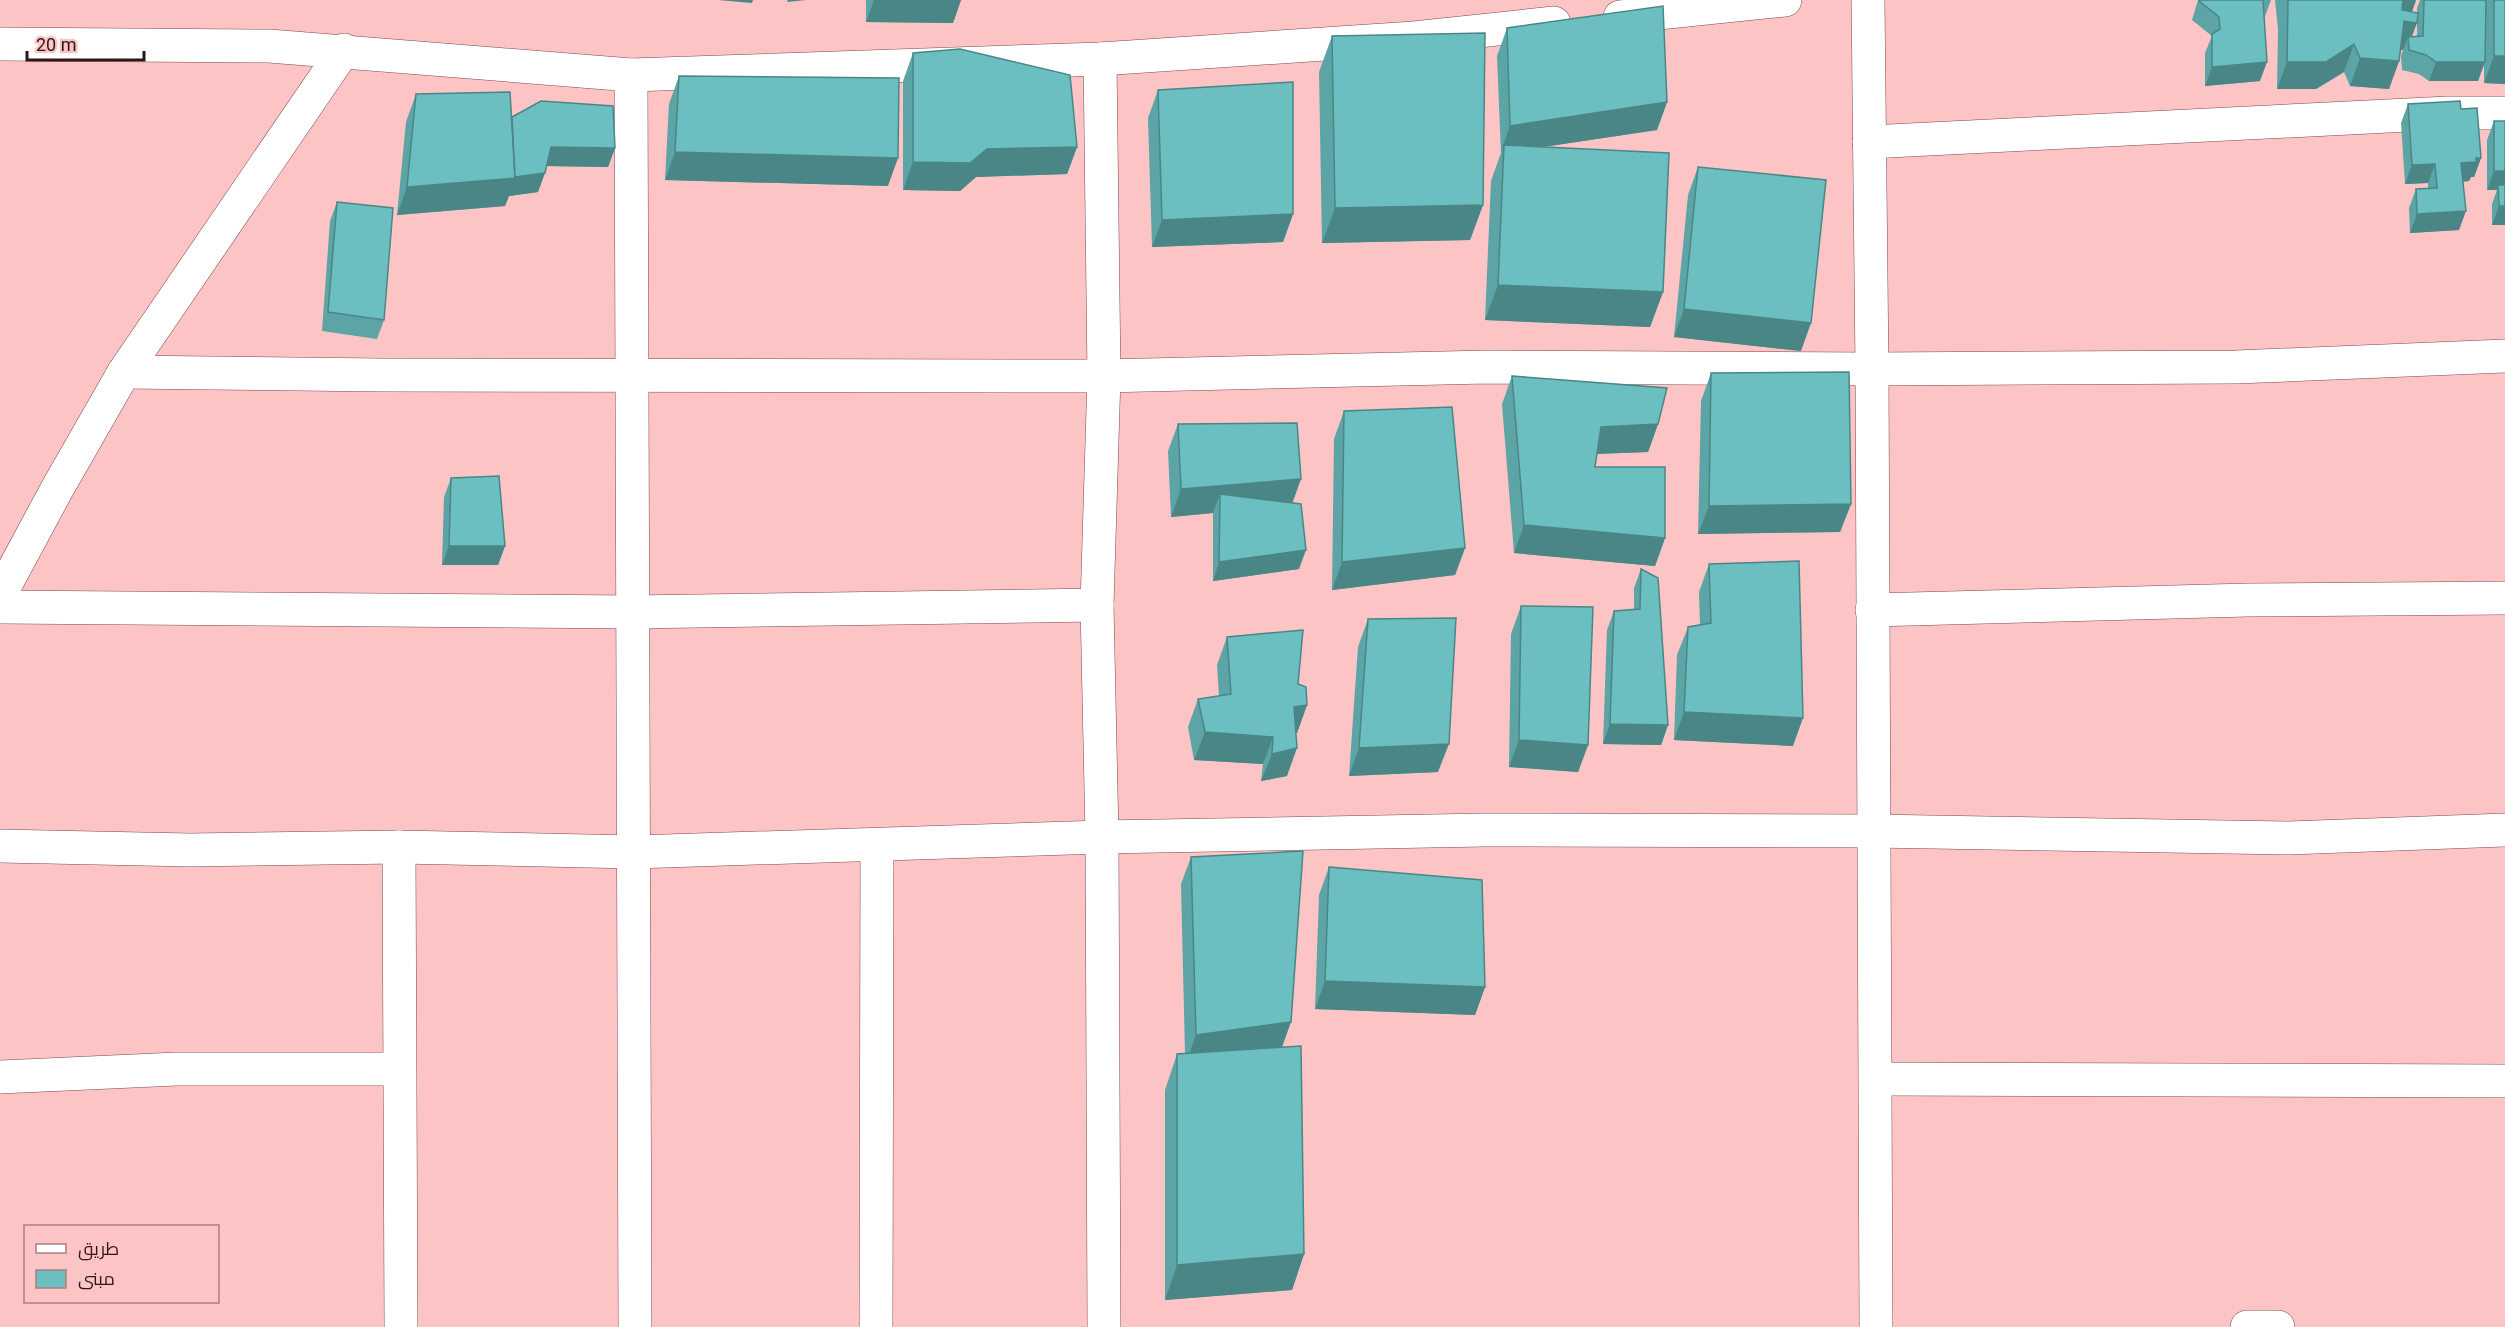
<svg xmlns="http://www.w3.org/2000/svg" width="2505" height="1327" font-family="Roboto,Cairo,sans-serif">
<rect width="100%" height="100%" fill="#fdc4c6"/>
<g fill="none" stroke-linecap="round" stroke-linejoin="round">
<!-- minor casing -->
<g stroke="#81464a" stroke-width="34">
<g id="minor">
<polyline points="1868,0 1872,369 1876,1327"/>
<polyline points="1620,17 1785,0"/>
<polyline points="0,44 269,46 631,75 1100,59 1414,38 1554,23"/>
<polyline points="1100,59 1104,376 1097,605 1102,837 1104,1327"/>
<polyline points="631,75 635,1327"/>
<polyline points="1869,142 2448,113 2505,113"/>
<polyline points="124,372 381,375 1104,376 1487,367 1872,369 2236,367 2505,356"/>
<polyline points="0,595 57,489 124,372 344,50"/>
<polyline points="0,607 633,612 1097,605"/>
<polyline points="1872,610 2248,600 2505,598"/>
<polyline points="0,846 190,850 399,847 634,852 1102,837 1485,830 1872,831 2289,838 2505,830"/>
<polyline points="399,847 401,1327"/>
<polyline points="0,1077 177,1069 398,1069"/>
<polyline points="1877,1079 2505,1081"/>
<polyline points="876,1327 877,845"/>
<polyline points="2247,1327 2278,1327"/>
</g>
</g>
<!-- minor -->
<use href="#minor" stroke="#fff" stroke-width="33"/>
</g>
<!-- wall -->
<g fill="#5ca4a5" fill-rule="evenodd">
<polygon points="866,0 961,0 953,23 866,22"/>
<polygon points="2198,0 2271,0 2264,19 2260,81 2205,86 2205,53 2212,36 2192,20"/>
<path d="M2275,0H2416L2412,12L2417,13V8L2420,0H2505V84L2484,83V64L2478,81H2429L2419,74L2402,70L2401,56L2403,50H2401L2399,61L2389,89L2350,86L2344,72L2316,89H2277L2278,29ZM2417,21V37H2412Z"/>
<polygon points="1507,28 1667,102 1657,130 1543,147 1663,292 1650,327 1485,320 1491,181 1501,153 1497,56"/>
<polygon points="1332,36 1483,205 1470,240 1322,243 1319,72"/>
<polygon points="913,53 1077,147 1067,174 976,177 960,191 903,190 903,81"/>
<polygon points="679,76 888,186 665,180 669,104"/>
<polygon points="1158,90 1293,214 1283,242 1152,247 1148,118"/>
<polygon points="416,94 512,117 615,148 608,167 547,166 538,192 509,196 505,206 397,215 406,122"/>
<polygon points="2408,104 2461,109 2481,158 2474,177 2471,177 2469,181 2463,182 2459,230 2410,233 2409,208 2416,189 2428,189 2428,183 2405,184 2401,123"/>
<polygon points="2494,121 2505,121 2505,225 2492,225 2492,204 2497,190 2487,190 2487,140"/>
<polygon points="1698,167 1801,351 1674,337 1688,195"/>
<polygon points="337,202 384,320 377,339 322,331 330,221"/>
<polygon points="1711,373 1851,504 1840,532 1698,534 1701,401"/>
<polygon points="1512,376 1658,424 1648,452 1597,454 1595,467 1665,538 1655,566 1514,553 1502,404"/>
<polygon points="1344,411 1465,548 1455,575 1332,590 1334,439"/>
<polygon points="1178,424 1292,503 1299,569 1213,581 1213,513 1171,517 1168,451"/>
<polygon points="451,478 505,546 498,565 442,565 444,497"/>
<polygon points="1709,564 1793,746 1674,740 1677,655 1688,627 1700,625 1699,592"/>
<polygon points="1641,569 1668,725 1661,745 1603,744 1607,630 1614,611 1634,610 1634,588"/>
<polygon points="1521,606 1588,745 1578,772 1509,767 1511,634"/>
<polygon points="1368,619 1438,772 1349,776 1358,647"/>
<polygon points="1227,637 1298,684 1307,705 1297,733 1296,733 1287,776 1261,781 1263,764 1194,760 1188,727 1198,699 1219,696 1217,665"/>
<polygon points="1191,857 1282,1047 1304,1254 1292,1290 1165,1300 1165,1090 1177,1054 1185,1053 1181,884"/>
<polygon points="1329,867 1485,987 1475,1015 1315,1009 1319,895"/>
</g>
<!-- shaded-wall -->
<g fill="#4b8686">
<polygon points="718,0 753,0 752,3"/>
<polygon points="788,0 806,0 787,2"/>
<polygon points="874,0 961,0 953,23 866,22"/>
<polygon points="2402,0 2416,0 2411,14 2394,21"/>
<polygon points="2404,21 2417,23 2408,46 2408,37 2403,50 2394,49"/>
<polygon points="2354,44 2344,72 2316,89 2277,89 2287,62"/>
<polygon points="2494,56 2505,56 2505,84 2484,83"/>
<polygon points="2360,58 2399,61 2389,89 2350,86"/>
<polygon points="2267,62 2260,81 2205,86 2212,67"/>
<polygon points="2436,62 2485,62 2478,81 2429,81"/>
<polygon points="1667,102 1657,130 1503,153 1504,145 1500,154 1510,126"/>
<polygon points="551,147 615,148 608,167 544,166"/>
<polygon points="1077,147 1067,174 976,177 960,191 903,190 913,162 987,149"/>
<polygon points="675,152 898,158 888,186 665,180"/>
<polygon points="2476,158 2481,158 2474,177 2471,177 2469,181 2454,182 2461,163"/>
<polygon points="2435,164 2428,183 2405,184 2412,165"/>
<polygon points="2494,171 2505,171 2505,190 2498,185 2497,190 2487,190"/>
<polygon points="545,173 538,192 509,196 505,206 397,215 407,187"/>
<polygon points="1483,205 1470,240 1322,243 1335,208"/>
<polygon points="2499,206 2505,206 2505,225 2492,225"/>
<polygon points="2466,211 2459,230 2410,233 2417,214"/>
<polygon points="1293,214 1283,242 1152,247 1162,220"/>
<polygon points="1498,285 1663,292 1650,327 1485,320"/>
<polygon points="1684,309 1811,323 1801,351 1674,337"/>
<polygon points="1658,424 1648,452 1591,454 1601,427"/>
<polygon points="1301,479 1291,507 1220,494 1213,513 1171,517 1181,489"/>
<polygon points="1851,504 1840,532 1698,534 1709,506"/>
<polygon points="1524,525 1665,538 1655,566 1514,553"/>
<polygon points="449,546 505,546 498,565 442,565"/>
<polygon points="1465,548 1455,575 1332,590 1342,562"/>
<polygon points="1306,550 1299,569 1213,581 1219,562"/>
<polygon points="1307,705 1297,733 1284,734 1294,707"/>
<polygon points="1684,712 1803,718 1793,746 1674,740"/>
<polygon points="1610,724 1668,725 1661,745 1603,744"/>
<polygon points="1205,732 1273,737 1263,764 1194,760"/>
<polygon points="1519,740 1588,745 1578,772 1509,767"/>
<polygon points="1449,744 1438,772 1349,776 1359,748"/>
<polygon points="1297,748 1287,776 1261,781 1272,754"/>
<polygon points="1325,981 1485,987 1475,1015 1315,1009"/>
<polygon points="1291,1022 1281,1050 1186,1063 1196,1035"/>
<polygon points="1304,1254 1292,1290 1165,1300 1177,1265"/>
</g>
<!-- building -->
<g fill="#6bbfc0" stroke="#4b8686" stroke-width="1.5">
<polygon points="2199,0 2263,0 2267,62 2212,67 2212,34 2220,29 2219,17 2199,1"/>
<polygon points="2288,0 2403,0 2402,10 2418,13 2417,23 2404,21 2399,61 2360,58 2354,44 2326,62 2287,62"/>
<polygon points="2424,0 2486,0 2485,62 2436,62 2426,55 2409,50 2408,37 2423,36"/>
<rect x="2494" y="0" width="11" height="56"/>
<polygon points="1663,6 1667,102 1510,126 1507,28"/>
<polygon points="1485,33 1483,205 1335,208 1332,36"/>
<polygon points="960,49 1070,75 1077,147 987,149 970,163 913,162 913,53"/>
<polygon points="679,76 899,78 898,158 675,152"/>
<polygon points="1293,82 1293,214 1162,220 1158,90"/>
<polygon points="510,92 515,178 407,187 416,94"/>
<polygon points="541,101 613,106 615,148 551,147 545,173 515,177 512,117"/>
<polygon points="2460,101 2461,109 2477,108 2481,158 2476,158 2476,162 2461,163 2466,211 2417,214 2416,189 2437,188 2435,164 2412,165 2408,104"/>
<rect x="2494" y="121" width="11" height="50"/>
<polygon points="1504,145 1669,153 1663,292 1498,285"/>
<polygon points="1698,167 1826,180 1811,323 1684,309"/>
<polygon points="2498,185 2505,185 2505,206 2499,206"/>
<polygon points="337,202 393,208 384,320 328,312"/>
<polygon points="1849,372 1851,504 1709,506 1711,373"/>
<polygon points="1512,376 1667,388 1658,424 1601,427 1595,467 1665,467 1665,538 1524,525"/>
<polygon points="1452,407 1465,548 1342,562 1344,411"/>
<polygon points="1297,423 1301,479 1181,489 1178,424"/>
<polygon points="499,476 505,546 449,546 451,478"/>
<polygon points="1220,494 1301,504 1306,550 1219,562"/>
<polygon points="1799,561 1803,718 1684,712 1688,627 1711,623 1709,564"/>
<polygon points="1641,569 1658,578 1668,725 1610,724 1614,611 1640,609"/>
<polygon points="1521,606 1593,607 1588,745 1519,740"/>
<polygon points="1456,618 1449,744 1359,748 1368,619"/>
<polygon points="1303,630 1298,684 1306,687 1307,705 1294,707 1297,748 1272,754 1273,737 1205,732 1198,699 1231,694 1227,637"/>
<polygon points="1303,851 1291,1022 1196,1035 1191,857"/>
<polygon points="1329,867 1482,880 1485,987 1325,981"/>
<polygon points="1301,1046 1304,1254 1177,1265 1177,1054"/>
</g>
<!-- legend -->
<rect x="24" y="1225" width="195" height="78" fill="#fdc4c6" stroke="#ab7e80" stroke-width="1.5"/>
<rect x="36" y="1244" width="30" height="9" fill="#ffffff" stroke="#ab7e80" stroke-width="1.5"/>
<text x="78" y="1255" font-size="18" fill="#2f1617">طريق</text>
<rect x="36" y="1270" width="30" height="18" fill="#6bbfc0" stroke="#ab7e80" stroke-width="1.5"/>
<text x="78" y="1285" font-size="18" fill="#2f1617">مبنى</text>
<!-- scale -->
<path d="M27 51v9h117v-9" fill="none" stroke="#2f1617" stroke-width="3"/>
<text x="36" y="51" font-size="18" fill="#2f1617" stroke="#fdc4c6" stroke-width="4.5" paint-order="stroke">20 m</text>
</svg>
